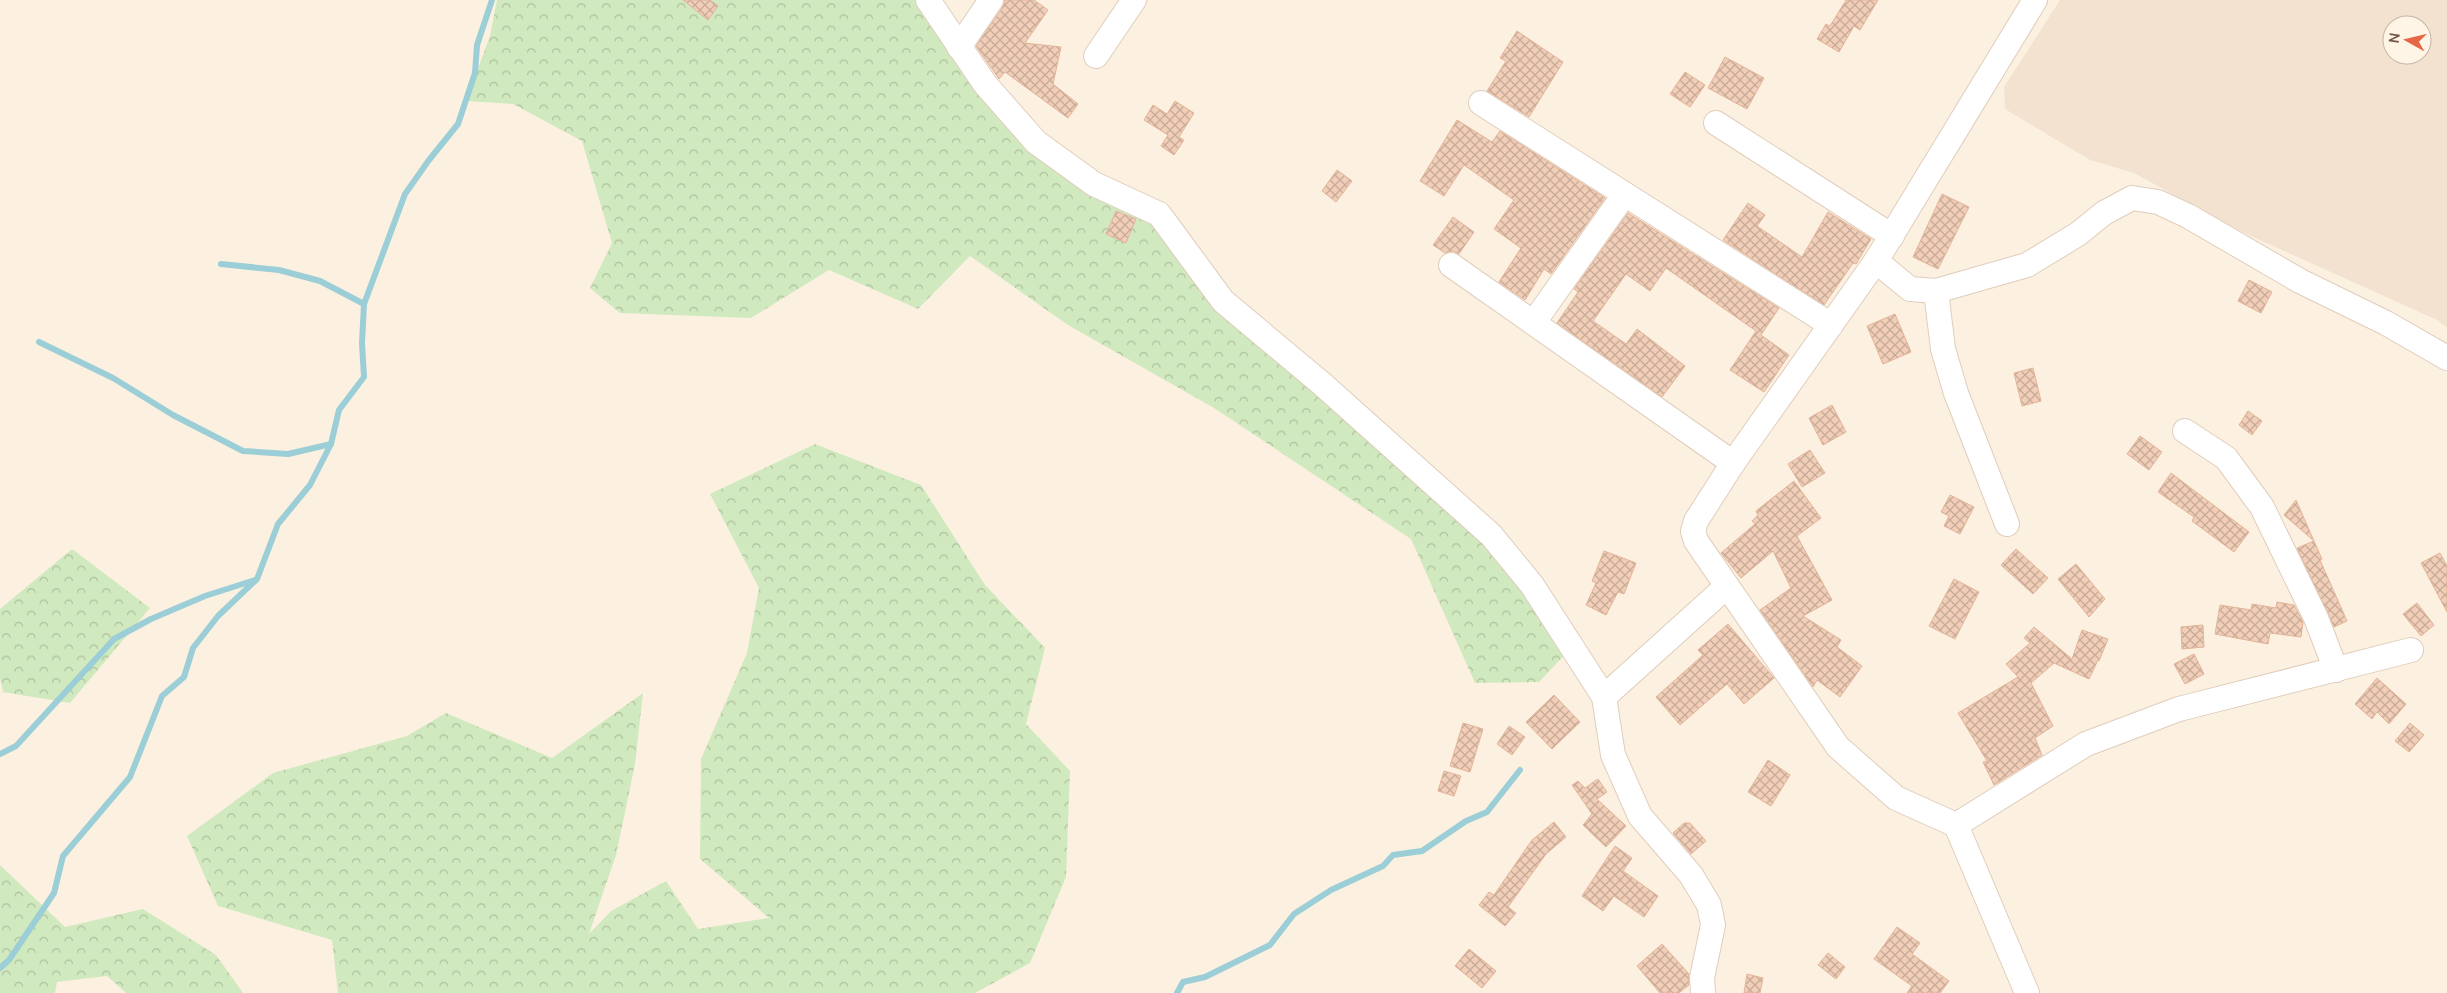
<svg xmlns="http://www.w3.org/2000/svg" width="2447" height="993" font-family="Manrope,sans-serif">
<defs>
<pattern id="forest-crowns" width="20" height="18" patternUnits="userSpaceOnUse" patternTransform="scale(1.25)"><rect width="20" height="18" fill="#d1e9bf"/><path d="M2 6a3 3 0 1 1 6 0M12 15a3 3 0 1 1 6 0" fill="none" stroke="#aec09d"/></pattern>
<pattern id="building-cross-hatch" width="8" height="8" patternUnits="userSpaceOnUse" patternTransform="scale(1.25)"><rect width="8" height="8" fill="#f1ceb8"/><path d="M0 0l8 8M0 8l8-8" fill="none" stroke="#c8aa98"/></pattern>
</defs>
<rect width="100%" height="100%" fill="#fcf1e0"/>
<!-- residential -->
<path fill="#f3e2cf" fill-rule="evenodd" d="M2060,0H2447V327L2437,320L2240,231L2134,173L2090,160L2005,109L2004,87ZM2392,25H2422V55H2392Z"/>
<!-- forest -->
<g fill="url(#forest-crowns)">
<polygon points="497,0 928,0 1036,142 1159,214 1223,301 1431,480 1572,647 1539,682 1475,683 1411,539 1214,408 1068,325 970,256 918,309 829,270 751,318 620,313 590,288 612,243 582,141 513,104 466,101 490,36"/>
<polygon points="815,444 921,485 985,585 1045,648 1026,724 1070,771 1066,877 1030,963 975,993 338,993 332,940 218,906 187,836 273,773 407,736 446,713 552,758 643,693 635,764 616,855 589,934 611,911 666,881 698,929 769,918 700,859 701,759 747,653 759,588 710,494"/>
<polygon points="72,549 150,608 70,703 3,692 0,679 0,609"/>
<polygon points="0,865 65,927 143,909 216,955 243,993 126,993 107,976 57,982 55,993 0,993"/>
</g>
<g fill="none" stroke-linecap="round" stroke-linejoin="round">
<!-- stream -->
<g stroke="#9bced6" stroke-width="6">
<polyline points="221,264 279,270 320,281 364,304"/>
<polyline points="39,342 113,378 173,415 243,451 288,454 331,444"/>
<polyline points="0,754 16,746 114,639 151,619 205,596 255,580"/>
<polyline points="0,968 9,960 54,893 63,856 130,777 162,696 184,677 193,648 218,616 257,579 278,524 310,485 331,444 339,410 364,377 362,343 364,304 405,194 429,160 458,124 475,73 477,45 492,0"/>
<polyline points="1177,993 1183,982 1205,977 1270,945 1294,914 1331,890 1383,866 1393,855 1422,851 1466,821 1487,812 1520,770"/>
</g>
</g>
<!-- building -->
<g fill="url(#building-cross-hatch)" stroke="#e4b498">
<polygon points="683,0 710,0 718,6 708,20"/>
<polygon points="1005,0 1034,0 1048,10 1025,43 1061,47 1053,84 1078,104 1068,118 1005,72 999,79 976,46 1002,8"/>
<polygon points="1846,0 1878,0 1860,30 1854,26 1839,52 1817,39 1826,24 1830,26"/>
<polygon points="1517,31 1563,62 1529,117 1487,91 1506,61 1500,58"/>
<polygon points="1725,57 1764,78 1747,109 1708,88"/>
<polygon points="1685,72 1705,85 1690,107 1670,94"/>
<polygon points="1175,101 1194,113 1179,137 1184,140 1174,155 1161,146 1168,135 1144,120 1153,105 1167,114"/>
<polygon points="1457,120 1492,142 1500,131 1605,198 1551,274 1544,269 1525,300 1499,282 1521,248 1494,229 1514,200 1464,165 1444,196 1420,181"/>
<polygon points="1337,170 1352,181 1336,202 1322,191"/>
<polygon points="1942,194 1969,207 1938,269 1913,257"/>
<polygon points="1748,203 1765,215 1757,226 1802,257 1828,212 1871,239 1856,264 1853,263 1824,305 1723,240"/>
<polygon points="1116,211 1136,219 1126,243 1106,234"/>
<polygon points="1628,213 1779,308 1761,335 1789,355 1764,392 1730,370 1756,331 1666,268 1650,291 1626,274 1593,321 1626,344 1637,329 1685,366 1662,397 1557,323 1578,292 1574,289"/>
<polygon points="1453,217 1474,232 1459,254 1452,251 1445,253 1433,245"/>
<polygon points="2249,280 2272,292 2261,313 2238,301"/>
<polygon points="1895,314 1911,352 1883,364 1867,326"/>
<polygon points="2033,368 2041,401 2022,406 2014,373"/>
<polygon points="1832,405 1846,432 1823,445 1809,418"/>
<polygon points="2248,411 2262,421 2252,435 2239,425"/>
<polygon points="2140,436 2162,452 2149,470 2127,454"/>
<polygon points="1810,450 1825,473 1802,487 1788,464"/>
<polygon points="2171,473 2249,532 2234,552 2192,521 2194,517 2158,492"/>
<polygon points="1794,481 1821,518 1797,536 1832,600 1803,616 1841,640 1837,647 1862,666 1840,697 1817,680 1813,687 1760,610 1791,588 1773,551 1741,578 1721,553 1755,524 1752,521 1758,515 1756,511"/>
<polygon points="1950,495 1974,507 1960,534 1944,526 1949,516 1941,512"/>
<polygon points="2296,500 2314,541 2284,515"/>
<polygon points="2314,541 2322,559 2320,560 2347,621 2334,627 2297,548"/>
<polygon points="2016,549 2048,578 2033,594 2001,565"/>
<polygon points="1604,551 1636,563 1624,594 1618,592 1606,615 1586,605 1596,583 1592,581"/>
<polygon points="2440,553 2447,566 2447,612 2421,563"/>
<polygon points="2076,564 2105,599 2089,617 2058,579"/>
<polygon points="1954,579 1979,592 1955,639 1929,626"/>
<polygon points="2277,602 2294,605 2303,622 2301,637 2270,633 2268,644 2215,634 2220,605 2251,610 2252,604 2276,608"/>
<polygon points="2417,603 2434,625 2421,636 2403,614"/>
<polygon points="1728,624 1774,678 1744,704 1727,684 1680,725 1656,697 1703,655 1698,650"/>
<polygon points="2203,625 2204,647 2182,649 2181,627"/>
<polygon points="2034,627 2072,659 2082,630 2108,639 2099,661 2098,660 2089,679 2054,663 2031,683 2053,726 2035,738 2042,755 1994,785 1983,762 1987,761 1958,713 2018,677 2006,664 2030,643 2024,638"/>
<polygon points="2194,654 2204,674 2185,684 2174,664"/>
<polygon points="2377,678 2406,704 2389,724 2377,712 2372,719 2355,704"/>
<polygon points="1554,695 1580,722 1552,749 1526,722"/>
<polygon points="1463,723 1483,729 1470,772 1450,766"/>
<polygon points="2410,723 2424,735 2409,752 2395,741"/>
<polygon points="1509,726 1525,737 1512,755 1497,744"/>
<polygon points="1768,760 1790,775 1771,806 1748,792"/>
<polygon points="1444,771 1461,776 1454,796 1438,791"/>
<polygon points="1598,779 1607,792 1597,799 1626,826 1606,847 1583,825 1592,814 1572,785 1578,781 1585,788"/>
<polygon points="1554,822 1566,837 1546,854 1508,907 1516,913 1505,926 1479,905 1489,892 1494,895 1532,840"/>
<polygon points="1684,823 1690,823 1706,841 1691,854 1673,833"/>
<polygon points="1615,846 1632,858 1623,871 1658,896 1644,917 1614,896 1603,911 1582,896"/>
<polygon points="1897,927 1920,943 1912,954 1949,981 1940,993 1907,993 1912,986 1874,959"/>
<polygon points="1662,944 1689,974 1689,985 1679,993 1660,993 1637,966"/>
<polygon points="1469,949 1496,971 1482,988 1455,966"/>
<polygon points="1828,953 1845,967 1836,979 1818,965"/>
<polygon points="1747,974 1763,978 1760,993 1744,993"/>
</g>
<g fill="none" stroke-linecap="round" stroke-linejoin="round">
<!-- minor casing -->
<g stroke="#e0cdbc" stroke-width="26">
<g id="minor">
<polyline points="928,0 985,84 1036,142 1094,184 1159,214 1223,301 1321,383 1491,535 1532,585 1604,697 1613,755 1640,816 1691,875 1709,905 1713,925 1702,978 1703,993"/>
<polyline points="959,47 991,0"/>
<polyline points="1096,56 1134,0"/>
<polyline points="1481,103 1831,325"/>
<polyline points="1716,123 1892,236"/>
<polyline points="1876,261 1910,289 1936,291 2027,265 2078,234 2104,213 2132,198 2158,202 2188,216 2300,281 2386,323 2447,358"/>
<polyline points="1451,265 1733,463"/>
<polyline points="1936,291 1943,349 1956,393 2007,524"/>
<polyline points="1534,322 1624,195"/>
<polyline points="2185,431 2226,458 2262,507 2316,618 2336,670"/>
<polyline points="1604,697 1726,587"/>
<polyline points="1956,825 2086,744 2179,709 2411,650"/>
<polyline points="2027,993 1956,825 1896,798 1838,747 1696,541 1693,531 1696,521 1733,463 1876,261 2035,0"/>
</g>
</g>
<!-- minor -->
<use href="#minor" stroke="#fff" stroke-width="24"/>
</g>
<!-- north arrow -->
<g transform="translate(2407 40) rotate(278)"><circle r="24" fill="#fff5e6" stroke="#c7b5a7"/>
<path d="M0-4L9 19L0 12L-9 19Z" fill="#e66745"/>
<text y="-8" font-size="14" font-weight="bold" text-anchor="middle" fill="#725648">N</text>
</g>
</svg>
